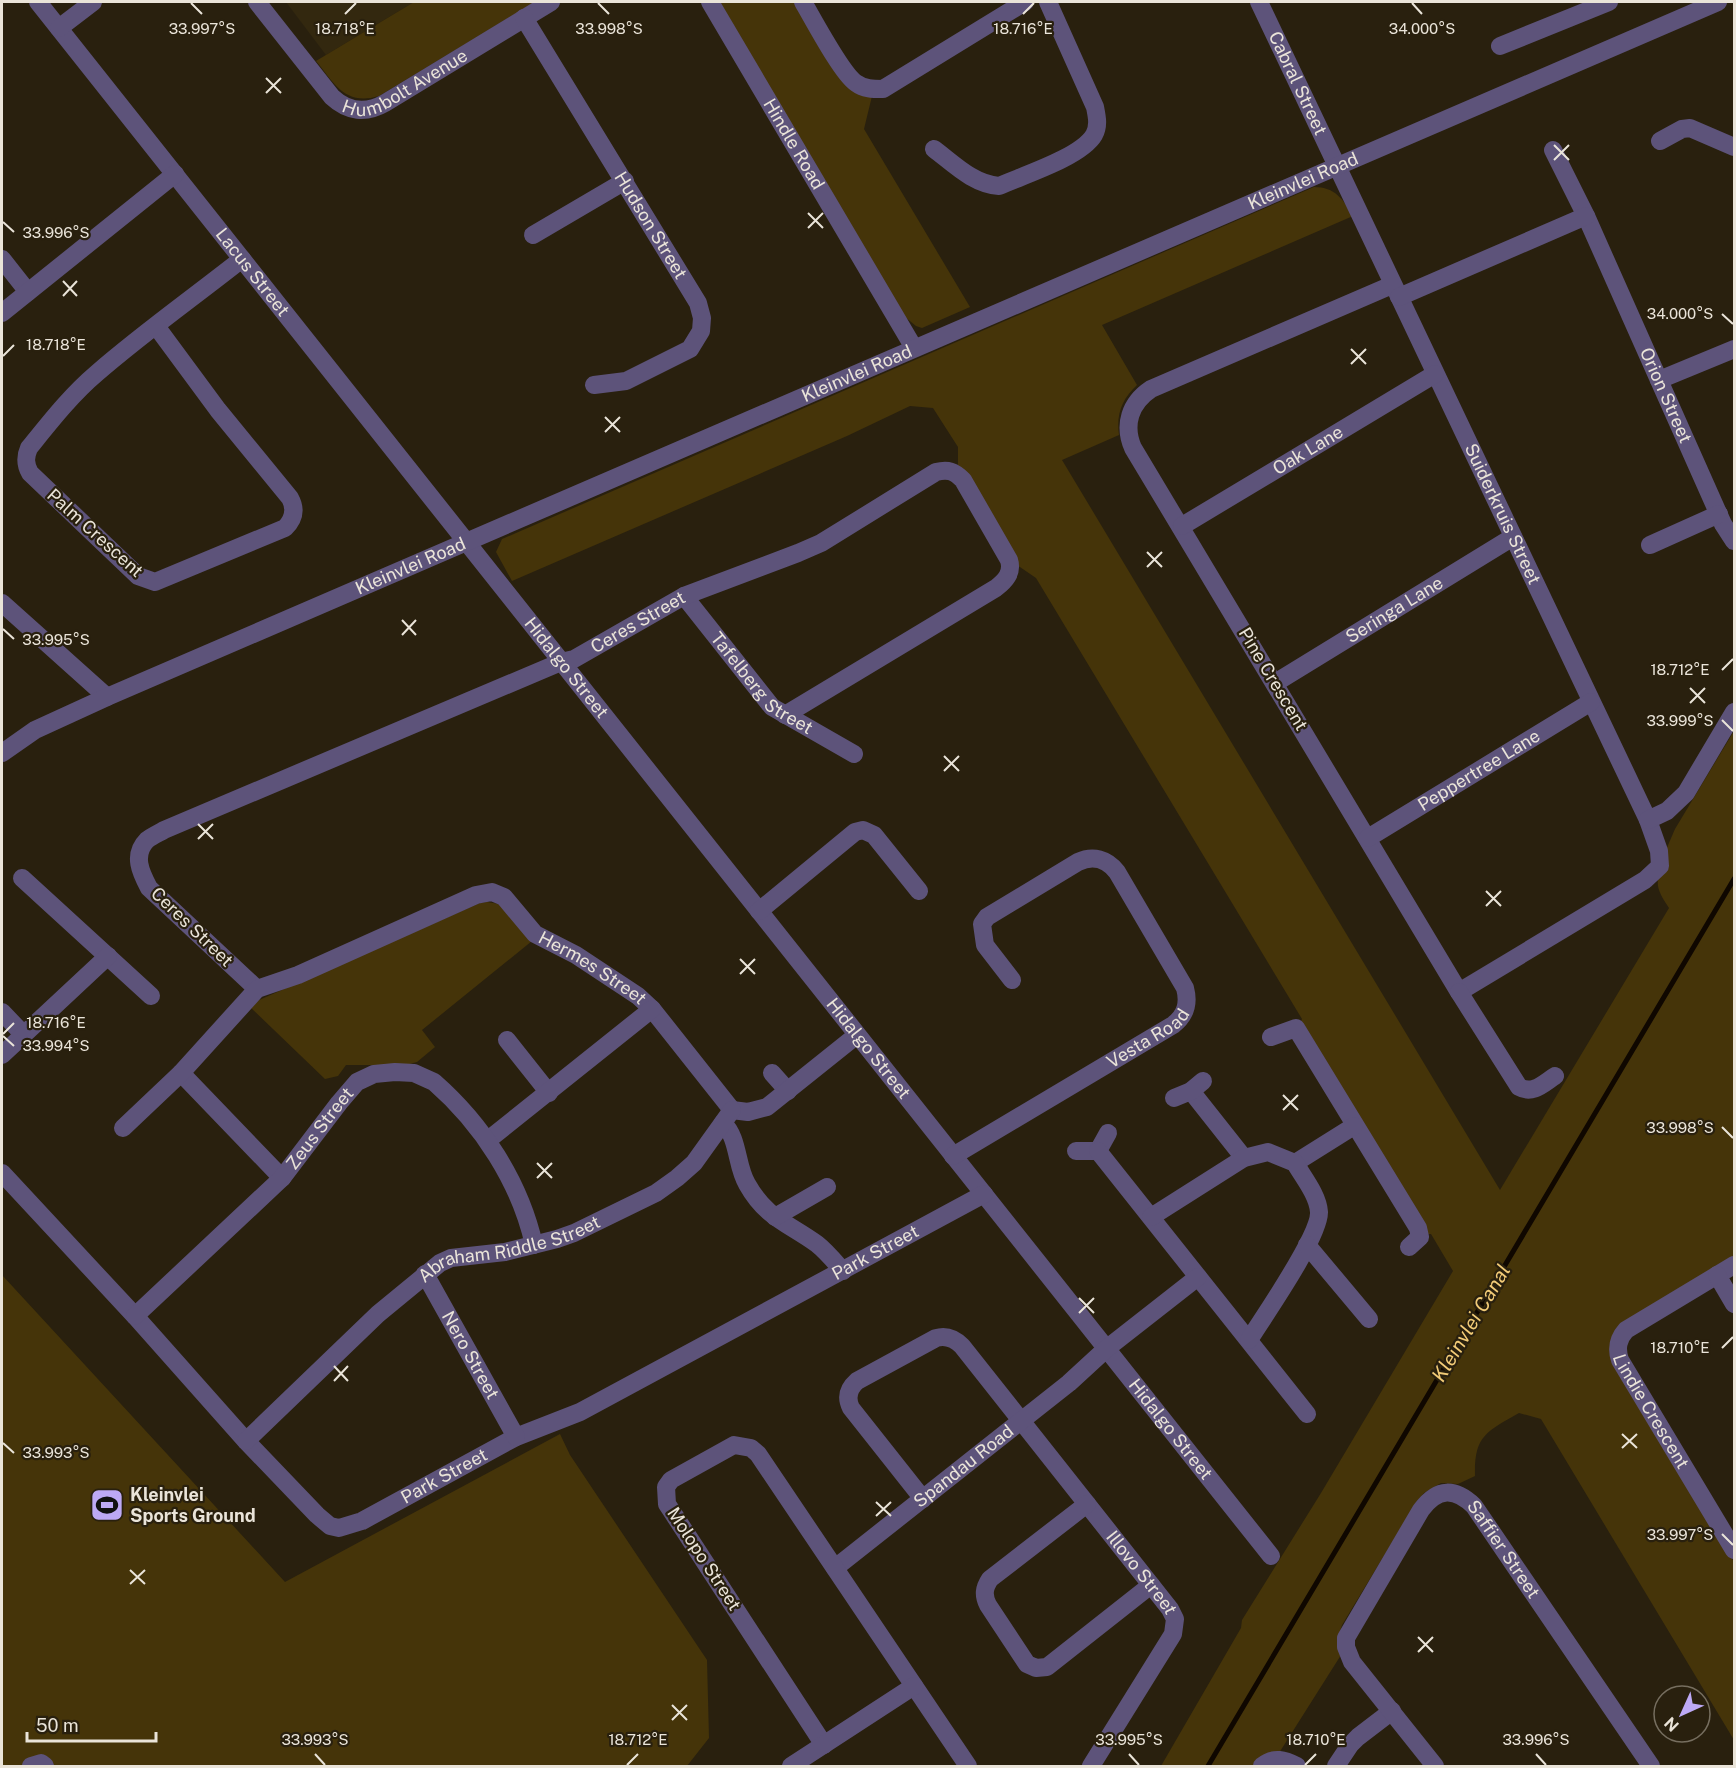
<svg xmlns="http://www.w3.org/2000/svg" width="1736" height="1768" font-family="'Public Sans',sans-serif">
<rect width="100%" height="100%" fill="#29200e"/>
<!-- built -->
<polygon fill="#33280f" points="286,2 414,2 326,55"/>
<!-- green -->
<g fill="#453409">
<path d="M414,2H535L379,96C345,106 335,84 316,61Z"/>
<polygon points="717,2 794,2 872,96 864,129 970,307 922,328 916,326 905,317"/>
<path d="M1314,187C1335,187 1343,199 1353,216L1102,325L1137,385C1122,399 1116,414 1119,435L1062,460L1500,1190L1669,908C1665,902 1659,893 1658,886C1656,871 1669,843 1675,829L1734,731V1257L1624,1322L1620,1372L1734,1562V1740L1541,1419L1519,1413C1486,1432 1474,1436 1475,1476L1458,1484L1441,1483L1424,1493L1417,1501L1342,1625L1340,1631L1341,1655L1279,1753L1256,1763L1253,1766H1161L1241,1628L1242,1620L1321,1493L1453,1271L1431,1234H1427L1300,1024L1302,1019L1036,578L1017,565L958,465V447L933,408L910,406L847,436L512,581L496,552L502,539Z"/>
<polygon points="487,902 499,904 532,941 422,1030 435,1047 417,1062 406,1065 346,1065 338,1076 325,1079 248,1005 480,903"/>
<polygon points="2,1275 285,1582 560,1434 570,1455 707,1660 709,1738 687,1766 2,1766"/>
</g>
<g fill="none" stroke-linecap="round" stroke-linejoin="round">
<!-- stream -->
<polyline stroke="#0f0700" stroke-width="5" points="1208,1766 1734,879"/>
<!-- minor -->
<g stroke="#5d537a" stroke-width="18">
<path id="s1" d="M38,2L1271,1556"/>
<path id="s2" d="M257,2L332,97C348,112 366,114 385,103L551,2"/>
<path id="s3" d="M710,2L914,348"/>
<path d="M803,2C813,19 842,74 856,83C864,89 873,89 883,89L1025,2"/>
<path id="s4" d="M1259,2L1648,820L1659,851L1660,866L1645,880L1459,992L1133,448C1123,425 1130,403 1151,389L1392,285"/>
<path id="s5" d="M524,18L698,303L702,318L701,331L690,349L626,381L594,385"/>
<polyline points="59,28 93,2"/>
<polyline points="1500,46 1609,2"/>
<polyline points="1660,141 1682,129 1690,128 1734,147"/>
<path d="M934,149C954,164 973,184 999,186C1024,175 1081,157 1094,135C1099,126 1097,117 1095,107L1048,2"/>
<path id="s6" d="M1553,150L1586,216L1723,524L1734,541"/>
<polyline points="533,235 625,181"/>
<polyline points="2,259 28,292"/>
<polyline points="1399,297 1586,216"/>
<polyline points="2,313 175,174"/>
<path d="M156,326L218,410L290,498C296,509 294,519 285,528L155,582L138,576L30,473C25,464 25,457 29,448C50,422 71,395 97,373C143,333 194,297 242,259"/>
<polyline points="1659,380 1734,349"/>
<path id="s7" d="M1182,526L1435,374"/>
<polyline points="1650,545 1719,514"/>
<path id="s8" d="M684,596L772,707L854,754"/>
<polyline points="2,603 107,697"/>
<path id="s9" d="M1275,683L1513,537"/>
<path id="s10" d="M2,753L35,730L107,697L1718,2"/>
<polyline points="1648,820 1667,811 1686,793 1734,712"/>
<path id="s11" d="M1368,838L1591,702"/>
<polyline points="22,878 151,996"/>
<polyline points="759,911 855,832 863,830 874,835 919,891"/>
<path id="s12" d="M257,989L149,888C141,873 132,855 147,840C152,836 159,833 164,830L561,662L574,659L684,596L798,553L821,543L936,472C948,469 954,471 963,480L1009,560C1013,573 1005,581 996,588L785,715"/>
<path d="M1459,992L1519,1087C1533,1095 1544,1083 1555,1076"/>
<polyline points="2,1012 23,1034"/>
<polyline points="1271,1037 1296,1028 1418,1228 1420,1237 1409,1247"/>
<polyline points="507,1040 549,1093"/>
<polyline points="2,1055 108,956"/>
<polyline points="181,1073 282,1178"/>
<polyline points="772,1073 788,1091"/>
<polyline points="1191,1091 1244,1158"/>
<polyline points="1174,1098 1191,1091 1203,1081"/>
<polyline points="732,1110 748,1112 767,1107 857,1035"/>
<path d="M723,1123C739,1138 736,1166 747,1184C766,1218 788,1223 817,1244C827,1252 835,1262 843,1271"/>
<path id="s13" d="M123,1128L181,1073L257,989L298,975L476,895L492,892L504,897L535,934L576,955L638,996L652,1009L732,1110"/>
<polyline points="488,1140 652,1009"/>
<polyline points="1076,1151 1098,1151 1108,1133"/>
<polyline points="1098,1151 1307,1414"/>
<path id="s14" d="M953,1156L1173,1025C1186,1015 1189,1003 1185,988L1117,872C1107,859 1093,855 1078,862L987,917L982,924L985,945L1012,980"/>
<polyline points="1295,1163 1354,1126"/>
<path id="s15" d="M2,1173L135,1316L246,1441L317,1515L330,1526L339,1528L362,1521L516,1437L580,1412L984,1194"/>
<polyline points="775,1217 827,1187"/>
<path d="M1151,1217L1244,1158L1268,1152L1295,1163C1303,1177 1318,1195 1319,1212C1320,1236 1264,1316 1249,1340"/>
<polyline points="1307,1245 1369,1319"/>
<path id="s16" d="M1734,1265L1626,1330C1618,1339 1616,1348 1620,1360L1734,1550"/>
<path id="s17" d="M425,1274L516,1437"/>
<polyline points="1717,1275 1734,1304"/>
<path id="s18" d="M135,1316L282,1178L339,1103L357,1082L374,1074L395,1072L414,1073L434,1082C482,1124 520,1182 534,1245"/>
<path id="s19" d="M246,1441L378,1314L440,1263L451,1258L505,1252L557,1239L574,1233L656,1193L677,1178L694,1163L732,1110"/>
<path id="s20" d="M923,1499L851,1408C846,1398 848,1389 857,1381L936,1338C946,1335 954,1338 962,1346L1170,1609L1175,1619L1173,1634L1091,1766"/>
<path d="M1087,1504L990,1579C984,1588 983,1595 988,1605L1027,1664L1036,1668L1047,1667L1151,1585"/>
<path id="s21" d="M835,1568L1069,1383L1106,1349L1198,1277"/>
<polyline points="824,1745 667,1504 666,1487 671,1480 734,1445 751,1448 758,1454 968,1766"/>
<polyline points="31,1766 41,1763 45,1766"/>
<polyline points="791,1766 914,1686"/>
<path d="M1262,1766C1274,1756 1285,1760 1297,1766"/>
<polyline points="1336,1766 1350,1745 1358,1737 1392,1711"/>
<path id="s22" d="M1435,1766L1352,1662L1346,1647V1638L1421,1510C1438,1487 1455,1488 1474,1506L1651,1766"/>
</g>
</g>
<!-- ticks -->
<path fill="none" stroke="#eae4d9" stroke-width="2" d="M191,3L202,14M598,3L609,14M1412,3L1422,14M345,14L356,3M1023,14L1034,3M266,78L281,93M266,93L281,78M1554,145L1569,160M1554,160L1569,145M808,213L823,228M3,222L14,232M808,228L823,213M63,281L77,296M63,296L77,281M1722,314L1733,324M1351,349L1366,364M3,356L14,345M1351,364L1366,349M605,417L620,432M605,432L620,417M1147,552L1162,567M1147,567L1162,552M402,620L416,635M3,629L14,639M402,635L416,620M1722,670L1733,659M1690,688L1705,703M1690,703L1705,688M1722,720L1733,731M944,756L959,771M944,771L959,756M198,824L213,839M198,839L213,824M1486,891L1501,906M1486,906L1501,891M740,959L755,974M740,974L755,959M3,1034L14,1023M3,1036L14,1046M1283,1095L1298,1110M1283,1110L1298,1095M1722,1127L1733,1138M537,1163L552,1178M537,1178L552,1163M1079,1298L1094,1313M1079,1313L1094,1298M1722,1348L1733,1337M334,1366L348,1381M334,1381L348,1366M1622,1434L1637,1448M3,1443L14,1453M1622,1448L1637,1434M876,1502L891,1516M876,1516L891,1502M1722,1534L1733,1545M130,1570L145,1584M130,1584L145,1570M1418,1637L1433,1652M1418,1652L1433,1637M672,1705L687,1720M672,1720L687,1705M315,1754L325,1765M1129,1754L1139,1765M1536,1754L1546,1765M627,1765L638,1754M1305,1765L1316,1754"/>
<!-- icons -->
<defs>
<g id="stadium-square" transform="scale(1.725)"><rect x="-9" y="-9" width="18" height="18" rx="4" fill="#bda9f5" stroke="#29200e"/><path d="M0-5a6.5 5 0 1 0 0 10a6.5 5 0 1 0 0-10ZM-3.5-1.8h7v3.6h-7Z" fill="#111"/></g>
</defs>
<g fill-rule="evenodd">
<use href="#stadium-square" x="107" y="1505"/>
</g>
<g text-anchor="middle" stroke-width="4.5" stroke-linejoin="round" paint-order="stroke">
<!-- street labels -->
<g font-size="18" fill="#eae4d9" stroke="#29200e">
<text dy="6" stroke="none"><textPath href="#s2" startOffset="204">Humbolt Avenue</textPath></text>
<text dy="6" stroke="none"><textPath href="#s4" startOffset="90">Cabral Street</textPath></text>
<text dy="6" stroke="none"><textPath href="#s3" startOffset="165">Hindle Road</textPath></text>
<text dy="6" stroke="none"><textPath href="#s10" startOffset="1422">Kleinvlei Road</textPath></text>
<text dy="6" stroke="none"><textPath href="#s5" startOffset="243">Hudson Street</textPath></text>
<text dy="6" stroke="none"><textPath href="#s1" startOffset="345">Lacus Street</textPath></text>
<text dy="6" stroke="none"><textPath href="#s10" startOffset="936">Kleinvlei Road</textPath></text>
<text dy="6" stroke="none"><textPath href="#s6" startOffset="270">Orion Street</textPath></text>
<text dy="6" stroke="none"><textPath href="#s7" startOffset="147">Oak Lane</textPath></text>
<text dy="6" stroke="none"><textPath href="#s4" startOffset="567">Suiderkruis Street</textPath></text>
<text transform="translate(95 533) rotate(42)" y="6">Palm Crescent</text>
<text dy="6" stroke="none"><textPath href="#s10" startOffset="450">Kleinvlei Road</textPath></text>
<text dy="6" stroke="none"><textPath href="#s9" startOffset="140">Seringa Lane</textPath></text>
<text dy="6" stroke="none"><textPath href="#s12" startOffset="738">Ceres Street</textPath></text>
<text dy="6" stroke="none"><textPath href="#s1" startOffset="850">Hidalgo Street</textPath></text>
<text transform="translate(1273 679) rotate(59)" y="6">Pine Crescent</text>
<text dy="6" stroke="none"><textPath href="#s8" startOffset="118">Tafelberg Street</textPath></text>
<text dy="6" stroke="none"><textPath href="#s11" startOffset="130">Peppertree Lane</textPath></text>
<text transform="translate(192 927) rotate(44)" y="6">Ceres Street</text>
<text dy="6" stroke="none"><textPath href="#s13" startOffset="576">Hermes Street</textPath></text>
<text dy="6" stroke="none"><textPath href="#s14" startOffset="228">Vesta Road</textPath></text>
<text dy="6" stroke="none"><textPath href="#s1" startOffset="1336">Hidalgo Street</textPath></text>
<text dy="6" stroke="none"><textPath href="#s18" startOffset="264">Zeus Street</textPath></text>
<text dy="6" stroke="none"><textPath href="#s19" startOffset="334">Abraham Riddle Street</textPath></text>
<text dy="6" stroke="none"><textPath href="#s15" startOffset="1095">Park Street</textPath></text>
<text dy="6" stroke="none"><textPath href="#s17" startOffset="93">Nero Street</textPath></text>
<text dy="6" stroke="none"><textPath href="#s16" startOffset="218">Lindie Crescent</textPath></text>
<text dy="6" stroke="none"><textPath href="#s1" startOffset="1822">Hidalgo Street</textPath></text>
<text dy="6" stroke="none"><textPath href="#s21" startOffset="164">Spandau Road</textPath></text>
<text dy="6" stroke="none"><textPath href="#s15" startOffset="609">Park Street</textPath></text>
<text dy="6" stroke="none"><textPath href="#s22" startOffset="422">Saffier Street</textPath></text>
<text transform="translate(704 1559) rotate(57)" y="6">Molopo Street</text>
<text dy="6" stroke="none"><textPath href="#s20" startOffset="554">Illovo Street</textPath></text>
</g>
<!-- poi labels -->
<g font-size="18" font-weight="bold" fill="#eae4d9" stroke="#29200e" text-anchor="start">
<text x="130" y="1501">Kleinvlei<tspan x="130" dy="21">Sports Ground</tspan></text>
</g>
<!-- water labels -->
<g font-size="20" font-style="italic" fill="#f2cb77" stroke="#29200e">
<text transform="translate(1471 1323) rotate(-59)" y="7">Kleinvlei Canal</text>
</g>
</g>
<g font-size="15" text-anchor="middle" fill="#eae4d9" stroke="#29200e" stroke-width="4.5" stroke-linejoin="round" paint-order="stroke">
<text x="202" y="34">33.997°S</text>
<text x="345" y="34">18.718°E</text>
<text x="609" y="34">33.998°S</text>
<text x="1023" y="34">18.716°E</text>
<text x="1422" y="34">34.000°S</text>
<text x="56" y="238">33.996°S</text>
<text x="1680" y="319">34.000°S</text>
<text x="56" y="350">18.718°E</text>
<text x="56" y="645">33.995°S</text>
<text x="1680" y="675">18.712°E</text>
<text x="1680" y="726">33.999°S</text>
<text x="56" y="1028">18.716°E</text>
<text x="56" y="1051">33.994°S</text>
<text x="1680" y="1133">33.998°S</text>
<text x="1680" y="1353">18.710°E</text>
<text x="56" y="1458">33.993°S</text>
<text x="1680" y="1540">33.997°S</text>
<text x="315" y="1745">33.993°S</text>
<text x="638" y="1745">18.712°E</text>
<text x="1129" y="1745">33.995°S</text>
<text x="1316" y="1745">18.710°E</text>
<text x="1536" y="1745">33.996°S</text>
</g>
<!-- border -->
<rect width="1736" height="1768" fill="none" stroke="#eae4d9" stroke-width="6"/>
<!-- north arrow -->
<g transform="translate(1682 1714) rotate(225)"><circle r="28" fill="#29200e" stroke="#766e5f" stroke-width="1.5"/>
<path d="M0-4.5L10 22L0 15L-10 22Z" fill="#bda9f5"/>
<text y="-9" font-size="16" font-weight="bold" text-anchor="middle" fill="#eae4d9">N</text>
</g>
<!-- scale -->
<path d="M27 1732v9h129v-9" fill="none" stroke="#eae4d9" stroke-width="3"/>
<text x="36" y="1732" font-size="18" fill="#eae4d9" stroke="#29200e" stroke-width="4.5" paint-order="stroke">50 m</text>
</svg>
